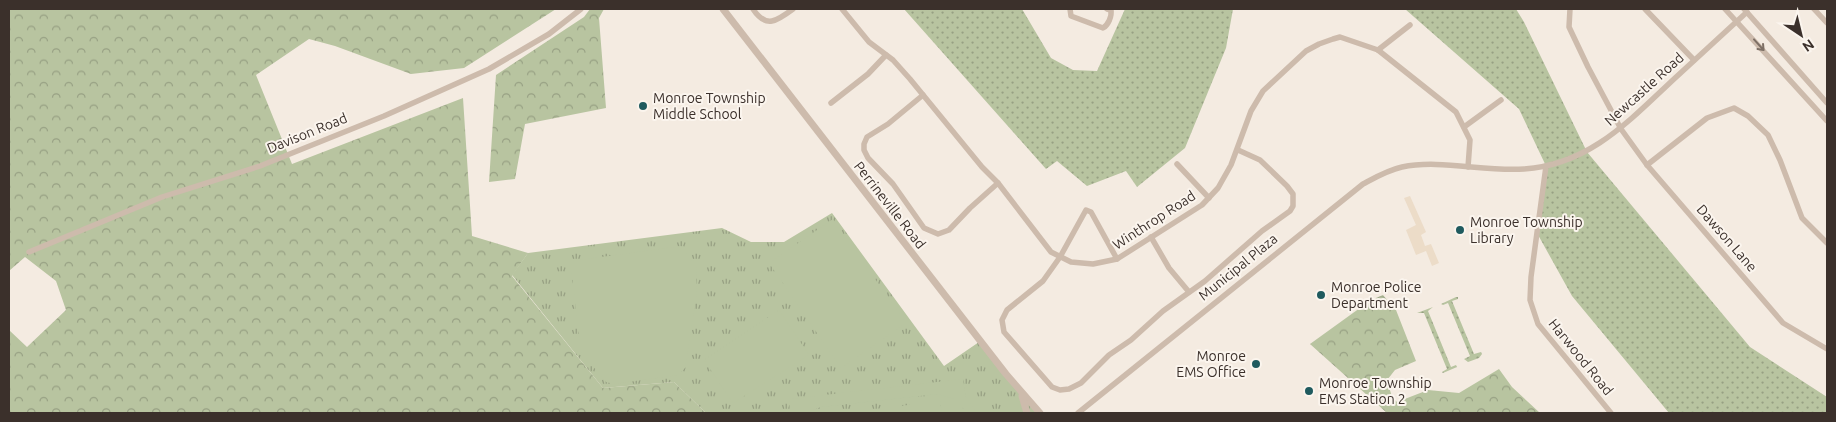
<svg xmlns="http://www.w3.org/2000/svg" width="1836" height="422" font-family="Ubuntu,sans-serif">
<defs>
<pattern id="grass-dots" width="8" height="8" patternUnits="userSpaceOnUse" patternTransform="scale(1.25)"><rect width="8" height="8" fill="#b8c4a0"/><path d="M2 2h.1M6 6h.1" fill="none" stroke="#97a083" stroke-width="1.8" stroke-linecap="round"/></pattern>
<pattern id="forest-crowns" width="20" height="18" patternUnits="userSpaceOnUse" patternTransform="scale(1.25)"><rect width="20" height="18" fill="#b8c4a0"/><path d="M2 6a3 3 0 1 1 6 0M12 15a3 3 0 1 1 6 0" fill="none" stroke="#97a083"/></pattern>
<pattern id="park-tufts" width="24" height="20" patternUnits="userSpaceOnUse" patternTransform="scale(1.25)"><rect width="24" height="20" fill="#b8c4a0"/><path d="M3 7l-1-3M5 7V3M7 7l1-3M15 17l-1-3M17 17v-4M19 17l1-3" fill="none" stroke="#97a083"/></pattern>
</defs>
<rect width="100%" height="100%" fill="#f4ebe1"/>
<!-- grass -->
<g fill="url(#grass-dots)">
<polygon points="904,9 1022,9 1051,58 1073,70 1097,71 1125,9 1233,9 1226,48 1185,148 1137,187 1126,171 1087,186 1057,161 1046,169"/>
<polygon points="1405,9 1516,9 1524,22 1587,152 1750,347 1827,397 1827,413 1669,413 1572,296 1537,233 1546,166 1519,109"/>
<polygon points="1456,297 1458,297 1458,299 1452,301 1474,354 1481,352 1482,354 1479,358 1468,362 1464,359 1470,356 1448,303 1443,305 1441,304"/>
<polygon points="1433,307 1428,311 1451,367 1456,365 1457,367 1443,373 1442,372 1447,369 1424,313 1417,313"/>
</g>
<!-- forest -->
<g fill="url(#forest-crowns)">
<polygon points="9,9 556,9 464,68 411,74 335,46 309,39 256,75 292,164 463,98 472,236 528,253 512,276 603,388 674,382 706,413 9,413 9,330 27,347 66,310 56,281 25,257 9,271"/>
<polygon points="590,9 604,9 599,18 606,108 525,124 515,179 489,182 496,75 584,17"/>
<polygon points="1383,295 1396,310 1416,361 1395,370 1387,380 1392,397 1397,402 1428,390 1459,393 1499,369 1512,387 1540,413 1387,413 1310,344 1371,300"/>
</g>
<!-- park -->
<polygon fill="url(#park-tufts)" points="832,213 944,366 979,342 1040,413 706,413 674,382 603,388 512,275 528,253 722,228 751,242 784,242"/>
<!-- pitch -->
<g fill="#b8c4a0">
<polygon points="833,219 906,323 841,368 769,263"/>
<polygon points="681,246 696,267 697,292 685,368 678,375 614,384 606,382 581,352 571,268 579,260"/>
<polygon points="779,310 809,355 733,403 704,360"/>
<polygon points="963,379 966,397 977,413 967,413 954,399 938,394 821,407 806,413 790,413 789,399"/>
<polygon points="940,401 942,413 844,413"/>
</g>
<!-- plaza -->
<polygon fill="#ecdcc8" points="1410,196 1426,232 1421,235 1425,246 1431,244 1439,263 1432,266 1426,251 1416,255 1406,230 1416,225 1404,198"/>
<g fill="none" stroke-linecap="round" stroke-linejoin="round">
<!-- minor -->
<g stroke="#cdbbac" stroke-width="5.5">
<path d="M753,9C766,29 777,21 793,9"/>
<polyline points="842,9 869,42 893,60 910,79 982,167 998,183 1051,252 1071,262 1093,264 1117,259 1202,205 1218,188 1231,165 1251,111 1263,91 1306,51 1319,44 1333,39 1340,37 1378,50 1456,112 1470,140 1468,167"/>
<path d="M1070,9L1071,16L1103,28C1108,25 1112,17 1111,10L1107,9"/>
<polyline points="1570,9 1569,27 1588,67 1621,129 1647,165 1783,323 1827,349"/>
<polyline points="1645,9 1694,60"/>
<polyline points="1725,9 1827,121"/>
<polyline points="1744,9 1827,103"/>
<polyline points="1814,9 1827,23"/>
<polyline points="1378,50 1410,25"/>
<polyline points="923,95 888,124 867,137 864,144 864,150 868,158 893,184 924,228 938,234 949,230 970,208 998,183"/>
<polyline points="831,103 868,74 886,55"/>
<polyline points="1464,127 1501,100"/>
<polyline points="1177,164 1209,198"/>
<polyline points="1647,165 1707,118 1734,108 1748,116 1768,135 1780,160 1802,218 1827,243"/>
<polyline points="1546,166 1531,277 1530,300 1538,324 1611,413"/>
<polyline points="1151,237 1169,268 1189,292"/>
<polyline points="29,252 162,197 260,166 384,116 489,69 549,34 581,9"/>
<polyline points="1117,259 1091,212 1086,210 1060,257 1043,281 1007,310 1002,320 1004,332 1052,387 1060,390 1069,389 1081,383 1109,355 1131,340 1163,311 1205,281 1262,231 1290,211 1293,206 1293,194 1287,186 1260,160 1238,150"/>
<path d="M1078,413L1363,184C1376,177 1388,170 1402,167C1440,159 1485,172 1524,169C1589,165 1629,121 1674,79C1698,57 1723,34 1747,12"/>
</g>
<!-- tertiary -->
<g stroke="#cdbbac" stroke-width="7">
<polyline points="723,9 1006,374 1040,413"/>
<polyline points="1022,396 1027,413"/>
</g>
</g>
<!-- one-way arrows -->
<defs><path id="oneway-shaft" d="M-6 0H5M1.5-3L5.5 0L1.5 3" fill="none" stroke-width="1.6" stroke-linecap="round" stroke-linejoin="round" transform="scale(1.25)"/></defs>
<use stroke="#7d6f65" href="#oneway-shaft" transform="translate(1759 45) rotate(48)"/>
<!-- markers -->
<g fill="#1f5a5e" stroke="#fbf5ee" stroke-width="2">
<circle cx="643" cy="106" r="5"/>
<circle cx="1460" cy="230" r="5"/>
<circle cx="1321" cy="295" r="5"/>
<circle cx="1256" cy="364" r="5"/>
<circle cx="1309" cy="391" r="5"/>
</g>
<g text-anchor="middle" stroke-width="4" stroke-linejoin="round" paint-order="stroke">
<!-- street labels -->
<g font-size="14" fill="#3b302b" stroke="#fbf5ee">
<text transform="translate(1644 89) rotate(-42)" y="5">Newcastle Road</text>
<text transform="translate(307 133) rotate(-22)" y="5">Davison Road</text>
<text transform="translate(890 205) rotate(52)" y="5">Perrineville Road</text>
<text transform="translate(1154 220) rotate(-33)" y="5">Winthrop Road</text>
<text transform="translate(1727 238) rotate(49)" y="5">Dawson Lane</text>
<text transform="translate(1238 267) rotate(-39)" y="5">Municipal Plaza</text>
<text transform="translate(1581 357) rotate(51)" y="5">Harwood Road</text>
</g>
<!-- poi labels -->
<g font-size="14" fill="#3b302b" stroke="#fbf5ee" text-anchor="start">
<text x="653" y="103">Monroe Township<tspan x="653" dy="16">Middle School</tspan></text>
<text x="1470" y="227">Monroe Township<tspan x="1470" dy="16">Library</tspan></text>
<text x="1331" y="292">Monroe Police<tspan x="1331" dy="16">Department</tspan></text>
<text x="1246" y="361" text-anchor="end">Monroe<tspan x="1246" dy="16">EMS Office</tspan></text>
<text x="1319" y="388">Monroe Township<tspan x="1319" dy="16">EMS Station 2</tspan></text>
</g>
</g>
<!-- border -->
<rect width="1836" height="422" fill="none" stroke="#3b302b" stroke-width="20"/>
<!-- north arrow -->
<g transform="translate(1801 35) rotate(145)" stroke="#fbf5ee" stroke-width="4" paint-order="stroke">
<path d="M0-4L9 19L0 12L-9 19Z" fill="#3b302b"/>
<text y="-8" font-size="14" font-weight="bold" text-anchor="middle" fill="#3b302b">N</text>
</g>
</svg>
